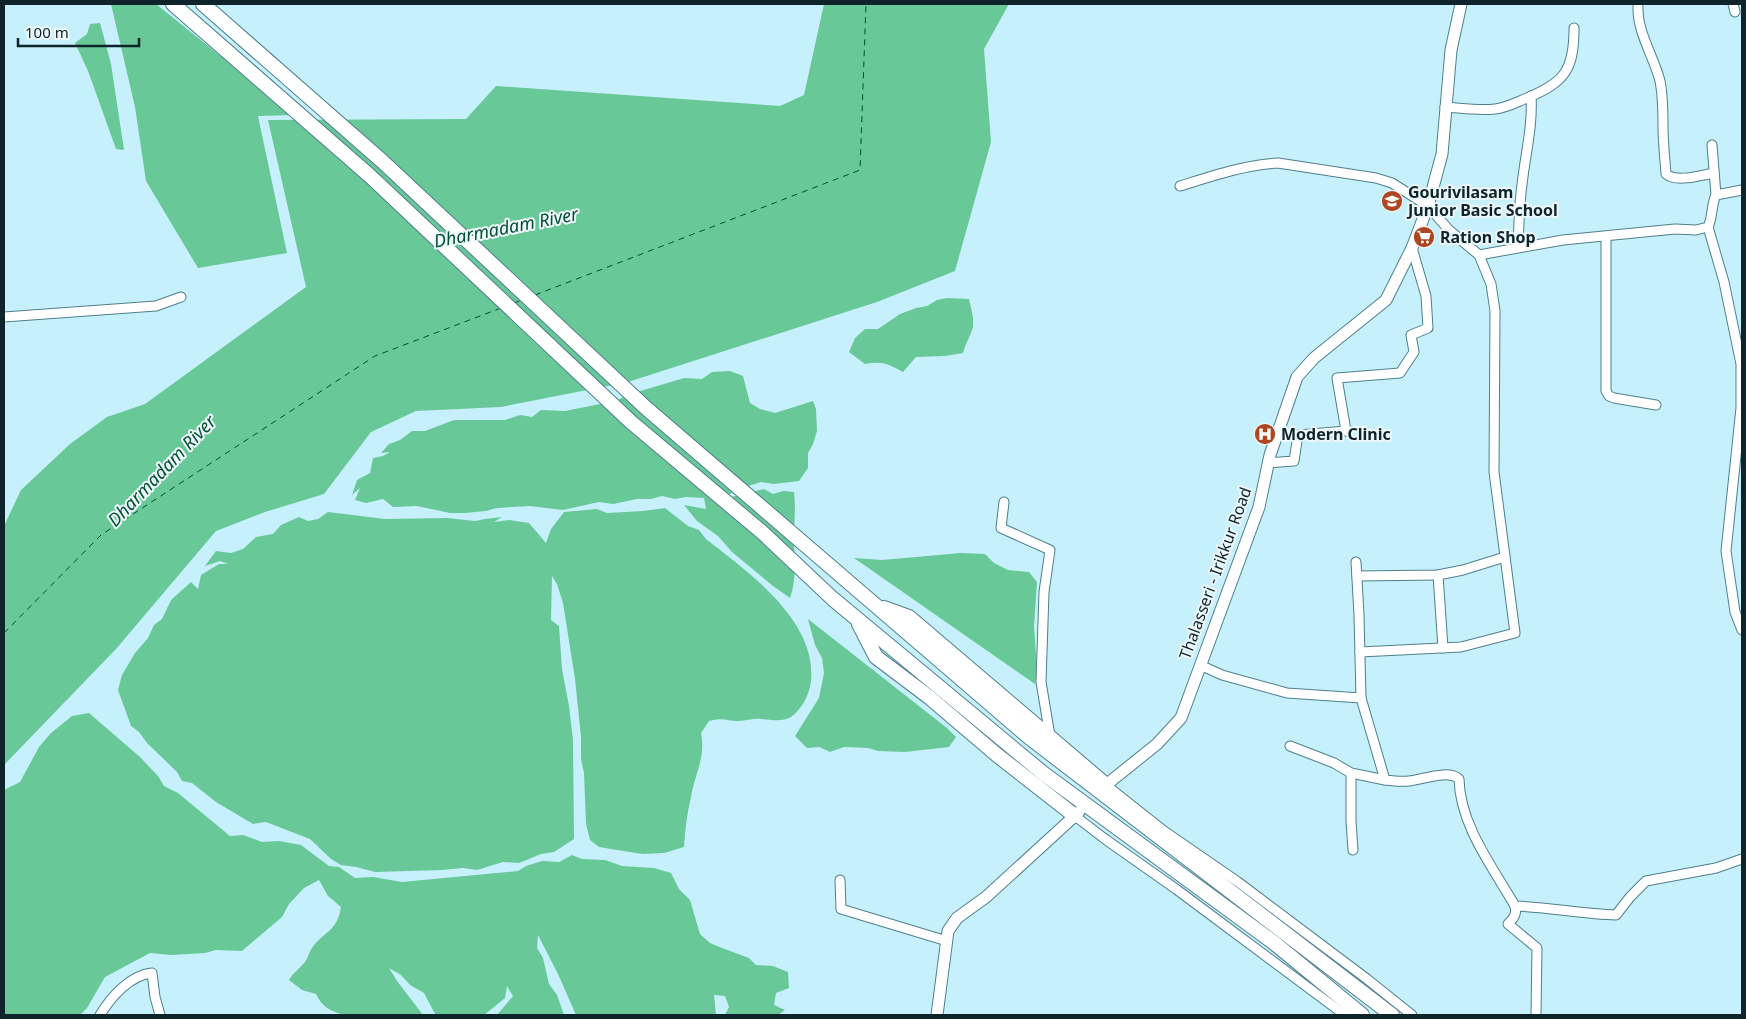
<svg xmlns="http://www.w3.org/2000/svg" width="1746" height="1019" font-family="'Noto Sans',sans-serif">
<rect width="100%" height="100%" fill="#c7f0fd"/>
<!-- water -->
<g fill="#69c897">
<polygon points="111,4 156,4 294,115 258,116 287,253 198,268 146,181 135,107"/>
<polygon points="824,4 1009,4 984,49 991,142 955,271 877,302 628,382 501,407 416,411 371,432 324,494 265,512 216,531 116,649 4,765 4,526 21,490 70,444 107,417 145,404 306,287 268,120 466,119 496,86 780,106 804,95"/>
<polygon points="100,23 111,64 124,150 116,149 88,71 75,43 87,34 90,24"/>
<path d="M947,298L969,299C971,308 974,317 973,327C971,335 965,344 963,353L945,356L916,357L903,372C888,364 882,361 865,364L849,352L855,338L865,329H878L900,314L916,308L927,306L937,300Z"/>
<path d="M730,371L743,376L750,403L760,409L775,413L813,401L816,409L817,431L813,444L808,453V468L799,481L774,484L761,482L733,491L727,498L764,489L773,494L783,491L794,492C796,508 794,523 794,539C794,560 797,578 790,598L773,586L732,552L718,536L697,521L684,505L706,509L704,498L686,497L675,499L662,496L651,499H637L613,504L599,502L563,510L530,506L497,508L486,511L465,513H450L417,506L393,507L383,499L366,503L355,500L360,488L352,495L357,480L370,473L373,458L383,456L390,452L381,453L389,444L400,440L412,431H425L454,420H505L520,415L532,417L541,410L565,411L580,408L616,401L627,395L684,378L702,379L712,372Z"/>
<path d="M665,508L688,526L699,530L706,539C748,572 817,620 811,681C809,695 803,708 791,717C783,722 771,720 762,719C754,718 746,721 739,721C726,721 723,717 709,721L701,733C706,757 695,773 691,797C687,813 685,830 684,847L664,853L642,854L599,847L590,840L586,824L584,773L581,759V737L575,679L563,603L557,584L552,576L551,620L559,626L562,669L569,706L573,740L574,839L554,852L541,854L519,863L503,862L477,870L463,868L442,870L375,872L356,867L341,865L331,859L310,839L266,822L253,824L216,802L192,783L182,781L177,772L147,743L139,732L131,726L118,690L122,675L135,653L148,638L154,625L162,619L171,600L191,582L198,589L201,575L219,564H228L220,561L205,566L216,551L231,553L243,549L256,537L273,534L281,525L299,517L308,521L318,519L328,512L385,519L447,518L475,521L485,519L502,517L494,522L509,520L529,523L546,543L551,529L564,512L597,509L607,513L643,511Z"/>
<polygon points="961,553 985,554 994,563 1008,570 1029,572 1037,582 1034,626 1037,670 1035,684 854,558 882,560"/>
<polygon points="808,619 947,728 956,737 949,747 905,752 878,751 868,748 844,747 830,752 819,747 807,748 795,736 819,698 824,673 822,658 815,645"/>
<path d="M89,713L140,757L158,776L164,786L178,793L230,836L243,835L262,842L279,841L301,845L329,866L339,867L355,878L373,877L402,882L518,871L526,866L542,861L559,862L572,855L582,859L605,860L622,866L654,868L671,873L679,889L690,900L700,934L710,943L722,948L749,958L756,965L773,966L788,972L789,988L776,993L774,1005L785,1010L778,1015H725L729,1007L725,996L714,995L716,1015H576L558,974L538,935L537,948L543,958L549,984L557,995L564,1015H497L513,996L507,986L505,998L484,1015L435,1014L424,993L410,985L401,975L389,968L397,981L423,1015H344C330,1011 322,1007 316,994L302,990L289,980C293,973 300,968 305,962C308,958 309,952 312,948C325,930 337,932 341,907L328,896L319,880L304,888L289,904L282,917L242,951L216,950L205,953L171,955L150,953L105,977L87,1008L80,1015H4V790L20,782L39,747L51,733L72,716Z"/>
</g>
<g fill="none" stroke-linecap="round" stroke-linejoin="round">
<!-- ferry -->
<g stroke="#005131" stroke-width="1" stroke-dasharray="6 5" stroke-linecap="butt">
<polyline points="535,295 860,170 866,4"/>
<polyline points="514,303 522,300"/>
<polyline points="4,633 101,535 375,356 501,308"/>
</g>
<!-- minor casing -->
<g stroke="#4e7f8e" stroke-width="11">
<g id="minor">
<polyline points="1733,4 1735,12"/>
<path d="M1638,7C1637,32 1654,57 1660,81C1663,96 1663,112 1663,127C1663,143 1665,159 1666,174C1677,183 1701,175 1714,173"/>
<path d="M1445,107C1461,108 1479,111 1495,109C1506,108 1517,102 1527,98C1565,82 1574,70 1574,28"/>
<polyline points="1712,145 1716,195"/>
<path d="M1180,186C1212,176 1244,165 1278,163L1376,178L1392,183L1428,206L1449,230L1479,255L1563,240L1675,229L1696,230L1708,227C1713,217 1711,205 1716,195L1742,190"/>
<polyline points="1708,227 1724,282 1741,364 1741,408 1726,551 1735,612 1742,630"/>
<polyline points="1606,237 1606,391 1609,396 1614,398 1656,405"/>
<path d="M1518,247C1519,226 1519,205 1522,185C1525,155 1533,127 1531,96"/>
<polyline points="4,317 156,306 181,297"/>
<polyline points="1268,463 1294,461 1298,435 1346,431 1337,378 1400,373 1414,352 1411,335 1428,328 1426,296 1412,248"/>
<polyline points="1004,502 1001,528 1050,550 1044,592 1041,682 1050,736"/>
<polyline points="1356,562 1359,615 1361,698"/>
<polyline points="1438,575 1443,648"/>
<polyline points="1357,576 1438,575 1463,570 1505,557"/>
<polyline points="1360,652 1461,647 1515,633 1494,472 1495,311 1491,284 1479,255"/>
<path d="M1200,665L1222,675L1287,693L1361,698L1385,780C1393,781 1401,782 1409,781C1422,780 1448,769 1459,779C1460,825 1492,866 1515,906C1549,907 1582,914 1616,915L1630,897L1646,881L1716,868L1742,859"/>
<polyline points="1290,746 1334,763 1351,773 1385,780"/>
<polyline points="1351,773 1351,821 1353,850"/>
<polyline points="1106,785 1164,831 1238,882 1367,979 1412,1015"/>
<polyline points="1075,816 1105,839 1176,889 1345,1015"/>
<polyline points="840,880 841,909 947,941"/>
<path d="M1515,906C1517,914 1514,918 1508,924L1537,948L1536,1015"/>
<path d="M100,1015C111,997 130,975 152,973L155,997L160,1015"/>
</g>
</g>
<!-- major casing -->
<g stroke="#4e7f8e" stroke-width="13">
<g id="major">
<polyline points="1106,785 1157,744 1181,718 1259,507 1270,455 1297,377 1314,358 1386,300 1412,248 1428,206 1442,154 1451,50 1461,4"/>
<polyline points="937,1015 948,931 957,918 986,897 1079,812"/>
</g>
</g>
<!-- highway casing -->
<g stroke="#4e7f8e" stroke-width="16">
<g id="highway">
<polyline points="173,4 370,176 631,422 763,533 833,599 1044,774 1273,942 1362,1015"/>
<polyline points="203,4 382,161 646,408 1030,738 1392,1015"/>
<polyline points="884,608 909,617 1106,785"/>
<polyline points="859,624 876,657 929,697 997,755 1075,816"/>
</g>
</g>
<!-- minor -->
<use href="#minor" stroke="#fff" stroke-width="9"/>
<!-- major -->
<use href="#major" stroke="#fff" stroke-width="11"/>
<!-- highway -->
<use href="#highway" stroke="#fff" stroke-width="14"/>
</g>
<!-- icons -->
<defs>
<g id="school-disc" transform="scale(1.125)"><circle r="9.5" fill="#ad4621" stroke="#edf7fa"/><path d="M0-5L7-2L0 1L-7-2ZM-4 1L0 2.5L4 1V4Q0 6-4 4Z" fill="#fff"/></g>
<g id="supermarket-disc" transform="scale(1.125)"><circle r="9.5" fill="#ad4621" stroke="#edf7fa"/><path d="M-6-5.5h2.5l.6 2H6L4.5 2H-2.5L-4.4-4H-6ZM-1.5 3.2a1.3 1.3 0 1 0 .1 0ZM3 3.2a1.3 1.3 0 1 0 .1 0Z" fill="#fff"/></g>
<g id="hospital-disc" transform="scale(1.125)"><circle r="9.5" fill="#ad4621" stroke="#edf7fa"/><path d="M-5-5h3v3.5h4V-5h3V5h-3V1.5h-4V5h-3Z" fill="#fff"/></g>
</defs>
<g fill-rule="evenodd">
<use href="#school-disc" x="1392" y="201"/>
<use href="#supermarket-disc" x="1424" y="237"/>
<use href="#hospital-disc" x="1265" y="434"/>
</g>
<g text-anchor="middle" stroke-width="4" stroke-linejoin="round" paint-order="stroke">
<!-- poi labels -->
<g font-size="16" font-weight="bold" fill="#0f242a" stroke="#edf7fa" text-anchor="start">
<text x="1408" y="198">Gourivilasam<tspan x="1408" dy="18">Junior Basic School</tspan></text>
<text x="1440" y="243">Ration Shop</text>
<text x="1281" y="440">Modern Clinic</text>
</g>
<!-- street labels -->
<g font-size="16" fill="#0f242a" stroke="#edf7fa">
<text transform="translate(1215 573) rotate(-70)" y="6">Thalasseri - Irikkur Road</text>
</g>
<!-- water labels -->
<g font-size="18" font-style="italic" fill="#005131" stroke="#edf7fa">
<text transform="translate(506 228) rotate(-11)" y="6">Dharmadam River</text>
<text transform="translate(162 471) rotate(-46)" y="6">Dharmadam River</text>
</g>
</g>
<!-- border -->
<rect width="1746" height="1019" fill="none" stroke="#0f242a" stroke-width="10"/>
<!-- scale -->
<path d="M18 38v8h121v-8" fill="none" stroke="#0f242a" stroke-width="2.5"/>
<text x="25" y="38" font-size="15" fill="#0f242a" stroke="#edf7fa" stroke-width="4" paint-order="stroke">100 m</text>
</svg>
